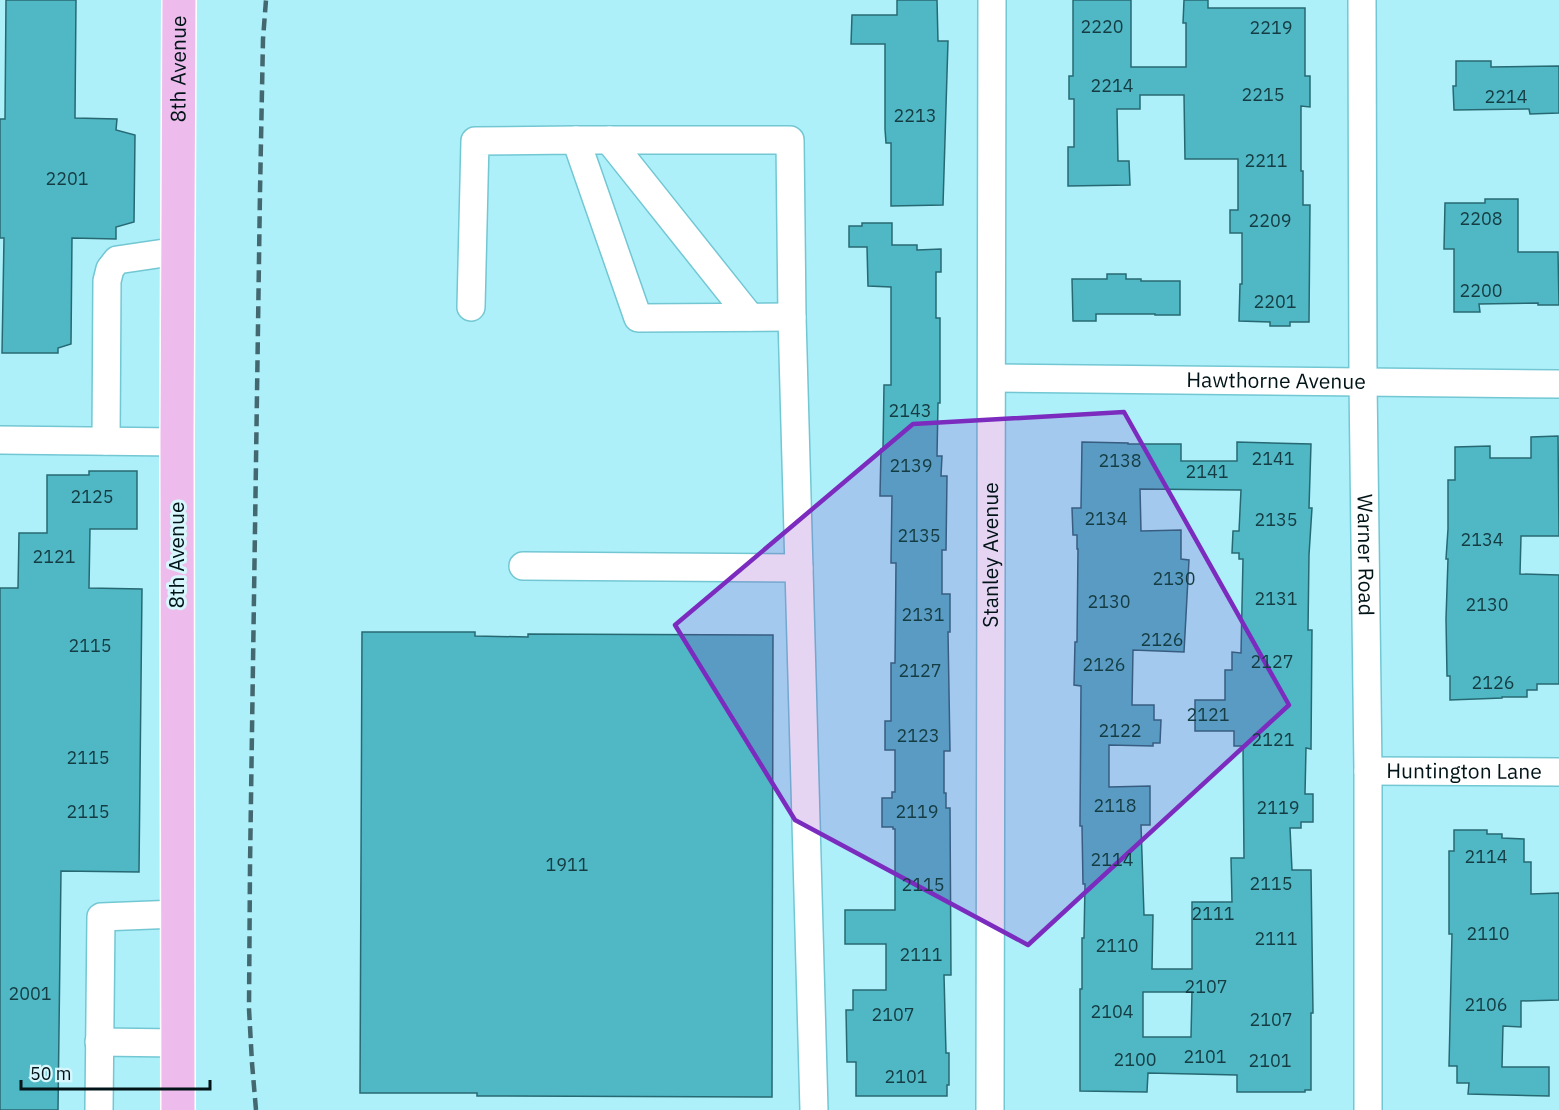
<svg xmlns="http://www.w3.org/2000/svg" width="1559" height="1110" font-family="'IBM Plex Sans',sans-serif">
<rect width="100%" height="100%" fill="#aef0fa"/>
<!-- building -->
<g fill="#50b7c5" stroke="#276972" stroke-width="1.5" fill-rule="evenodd">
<polygon points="6,0 76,0 75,118 117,119 116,130 135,135 134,222 116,227 116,239 72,238 71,344 58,348 58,353 2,353 4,238 0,238 0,119 5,119"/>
<polygon points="897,0 937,0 938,41 948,41 943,205 891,206 891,143 886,143 885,129 885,44 851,44 852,15 897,15"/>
<polygon points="1073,0 1131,0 1131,67 1186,67 1186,23 1183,23 1184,0 1208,0 1208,8 1305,8 1305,76 1310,76 1310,107 1301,106 1301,171 1303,171 1303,205 1310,205 1309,322 1290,322 1290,326 1270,326 1270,322 1239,321 1240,284 1242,284 1242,233 1230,233 1230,210 1238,210 1238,159 1185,159 1184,95 1140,95 1140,109 1117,109 1118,161 1129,161 1130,185 1068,186 1068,147 1074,147 1074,99 1069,99 1069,76 1073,76"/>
<polygon points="1456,61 1491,61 1491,67 1559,66 1559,113 1530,114 1529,109 1454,110 1453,86 1456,86"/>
<polygon points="1485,199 1518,199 1518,252 1558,252 1559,305 1538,305 1538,303 1479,304 1480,312 1454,312 1454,249 1444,249 1445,203 1485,203"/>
<polygon points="862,223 892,223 892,245 917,245 917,250 941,249 941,272 936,272 936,318 940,318 940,403 938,403 937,456 942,456 941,476 947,476 946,550 942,550 942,594 950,594 950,632 948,632 950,751 944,751 944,793 946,793 946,808 950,808 951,975 944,975 946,1053 949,1053 949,1085 947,1085 947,1096 856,1096 856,1062 847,1062 846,1010 853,1010 853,990 886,990 886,944 845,944 845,910 895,910 895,829 893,829 893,827 882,827 882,798 892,798 892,792 895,792 895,750 885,750 885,721 891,721 891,663 895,663 896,563 891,563 892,496 880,496 881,449 883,449 884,385 891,385 891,287 868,286 867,247 849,247 849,226 862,226"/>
<polygon points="1107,274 1126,274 1126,279 1141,279 1141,281 1180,281 1180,315 1155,315 1155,314 1096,314 1096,321 1073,321 1072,279 1107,279"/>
<polygon points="1558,436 1559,536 1521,536 1520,574 1559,575 1559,684 1537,684 1537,690 1527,690 1527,697 1502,697 1502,698 1450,700 1450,676 1447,676 1446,619 1448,559 1446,559 1448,529 1448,480 1455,480 1455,447 1490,446 1490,458 1531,458 1531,437"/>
<path d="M1082,442L1128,443V444H1181V461H1237V442L1311,444L1309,508H1312L1309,555L1308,630H1312L1311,749L1306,748L1305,794H1313V822H1301V828H1290L1292,870H1311L1313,1013H1311V1090H1305V1092H1237V1075L1148,1073L1147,1092L1080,1091V989H1082V938H1084L1085,884H1083L1082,826H1080L1081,686L1074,685L1075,642H1077L1078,549H1077V535H1073L1072,508H1081ZM1140,489L1241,490L1239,531H1233L1232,553H1239V559H1243L1241,653L1232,652V670H1225V700H1195V731H1234V746H1243L1244,858H1231L1232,902H1192V969H1152L1153,915H1144L1141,825H1150V786L1109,787V745L1153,746V743H1160L1161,720H1154V705H1132L1133,650L1184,652L1189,560L1181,559V530L1141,531ZM1143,992H1192L1191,1037H1143Z"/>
<polygon points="89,471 137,471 137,529 90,529 89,588 142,589 139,872 61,871 58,1110 0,1110 0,588 18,588 19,533 47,533 47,475 89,475"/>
<polygon points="362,632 475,632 475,636 528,637 528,634 773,635 772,1097 477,1096 477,1093 360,1093"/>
<polygon points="1454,830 1487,830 1487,834 1502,834 1502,838 1524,839 1524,862 1531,862 1531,894 1559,893 1559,1000 1521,1001 1521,1027 1503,1026 1502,1067 1549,1067 1549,1096 1468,1094 1469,1083 1457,1083 1457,1066 1449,1066 1452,934 1449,934 1449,851 1454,851"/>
</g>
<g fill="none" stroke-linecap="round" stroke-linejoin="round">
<!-- minor casing -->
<g stroke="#72c7d3" stroke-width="30">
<g id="minor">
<path id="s1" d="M1362,0L1363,382L1368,771V1110"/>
<polyline points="576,140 790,140 792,317 814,1110"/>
<polyline points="609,140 750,317"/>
<polyline points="471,307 475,141 576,140 638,318 792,317"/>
<path id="s2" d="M992,378L1559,384"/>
<polyline points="0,440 177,442"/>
<polyline points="106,441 107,281 110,269 117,260 178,251"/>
<polyline points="523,566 799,568"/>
<path id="s3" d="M1368,771L1559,772"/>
<polyline points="99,1042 177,1043"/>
<polyline points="99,1110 101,917 177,914"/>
<path id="s4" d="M990,1110L992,0"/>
</g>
</g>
<!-- major casing -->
<g stroke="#fff" stroke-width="36">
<g id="major">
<path id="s5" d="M178,1110L177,442L179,0"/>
</g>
</g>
<!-- minor -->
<use href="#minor" stroke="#fff" stroke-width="27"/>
<!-- major -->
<use href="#major" stroke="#edbbec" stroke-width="33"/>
<!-- rail -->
<polyline stroke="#43686f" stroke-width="4.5" stroke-dasharray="12 6" stroke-linecap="butt" points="256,1110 252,1063 249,1009 250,866 260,192 263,39 266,0"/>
</g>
<!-- marked area -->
<path fill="#7b2cbf" fill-opacity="0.2" stroke="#7b2cbf" stroke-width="4.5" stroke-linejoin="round" d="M1124,412L1289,705L1028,945L795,820L675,625L913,424Z"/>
<g text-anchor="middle" stroke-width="6" stroke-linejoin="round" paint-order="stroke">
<!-- number labels -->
<g font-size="18" fill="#143c42">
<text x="1102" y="33">2220</text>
<text x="1271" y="34">2219</text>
<text x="1112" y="92">2214</text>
<text x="1263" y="101">2215</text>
<text x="1506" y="103">2214</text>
<text x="915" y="122">2213</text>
<text x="1266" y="167">2211</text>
<text x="67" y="185">2201</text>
<text x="1481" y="225">2208</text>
<text x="1270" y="227">2209</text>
<text x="1481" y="297">2200</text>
<text x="1275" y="308">2201</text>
<text x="910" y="417">2143</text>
<text x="1273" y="465">2141</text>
<text x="1120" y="467">2138</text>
<text x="911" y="472">2139</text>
<text x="1207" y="478">2141</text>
<text x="92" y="503">2125</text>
<text x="1106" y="525">2134</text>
<text x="1276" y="526">2135</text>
<text x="919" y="542">2135</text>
<text x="1482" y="546">2134</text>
<text x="54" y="563">2121</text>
<text x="1174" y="585">2130</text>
<text x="1276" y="605">2131</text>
<text x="1109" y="608">2130</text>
<text x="1487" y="611">2130</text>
<text x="923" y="621">2131</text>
<text x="1162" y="646">2126</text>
<text x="90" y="652">2115</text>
<text x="1272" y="668">2127</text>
<text x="1104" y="671">2126</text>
<text x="920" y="677">2127</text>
<text x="1493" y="689">2126</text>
<text x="1208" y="721">2121</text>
<text x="1120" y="737">2122</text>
<text x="918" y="742">2123</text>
<text x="1273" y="746">2121</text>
<text x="88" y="764">2115</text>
<text x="1115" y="812">2118</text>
<text x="1278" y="814">2119</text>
<text x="88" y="818">2115</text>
<text x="917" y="818">2119</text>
<text x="1486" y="863">2114</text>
<text x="1112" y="866">2114</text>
<text x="567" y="871">1911</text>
<text x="1271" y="890">2115</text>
<text x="923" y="891">2115</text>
<text x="1213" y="920">2111</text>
<text x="1488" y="940">2110</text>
<text x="1276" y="945">2111</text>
<text x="1117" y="952">2110</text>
<text x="921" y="961">2111</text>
<text x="1206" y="993">2107</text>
<text x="30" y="1000">2001</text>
<text x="1486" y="1011">2106</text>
<text x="1112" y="1018">2104</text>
<text x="893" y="1021">2107</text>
<text x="1271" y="1026">2107</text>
<text x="1205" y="1063">2101</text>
<text x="1135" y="1066">2100</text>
<text x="1270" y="1067">2101</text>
<text x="906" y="1083">2101</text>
</g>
<!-- street labels -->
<g font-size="21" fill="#001317" stroke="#d7f7fc">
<text dy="7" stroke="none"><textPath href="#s5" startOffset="1041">8th Avenue</textPath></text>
<text dy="7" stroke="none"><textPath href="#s2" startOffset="284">Hawthorne Avenue</textPath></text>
<text transform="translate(177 555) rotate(-90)" y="7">8th Avenue</text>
<text dy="7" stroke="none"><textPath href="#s4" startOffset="555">Stanley Avenue</textPath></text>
<text dy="7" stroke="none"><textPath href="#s1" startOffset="555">Warner Road</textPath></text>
<text dy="7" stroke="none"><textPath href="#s3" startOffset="96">Huntington Lane</textPath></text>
</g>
</g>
<!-- scale -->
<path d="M21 1080v9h189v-9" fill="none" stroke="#001317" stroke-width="3"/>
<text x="30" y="1080" font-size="18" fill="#001317" stroke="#d7f7fc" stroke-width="4.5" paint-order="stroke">50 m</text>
</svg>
